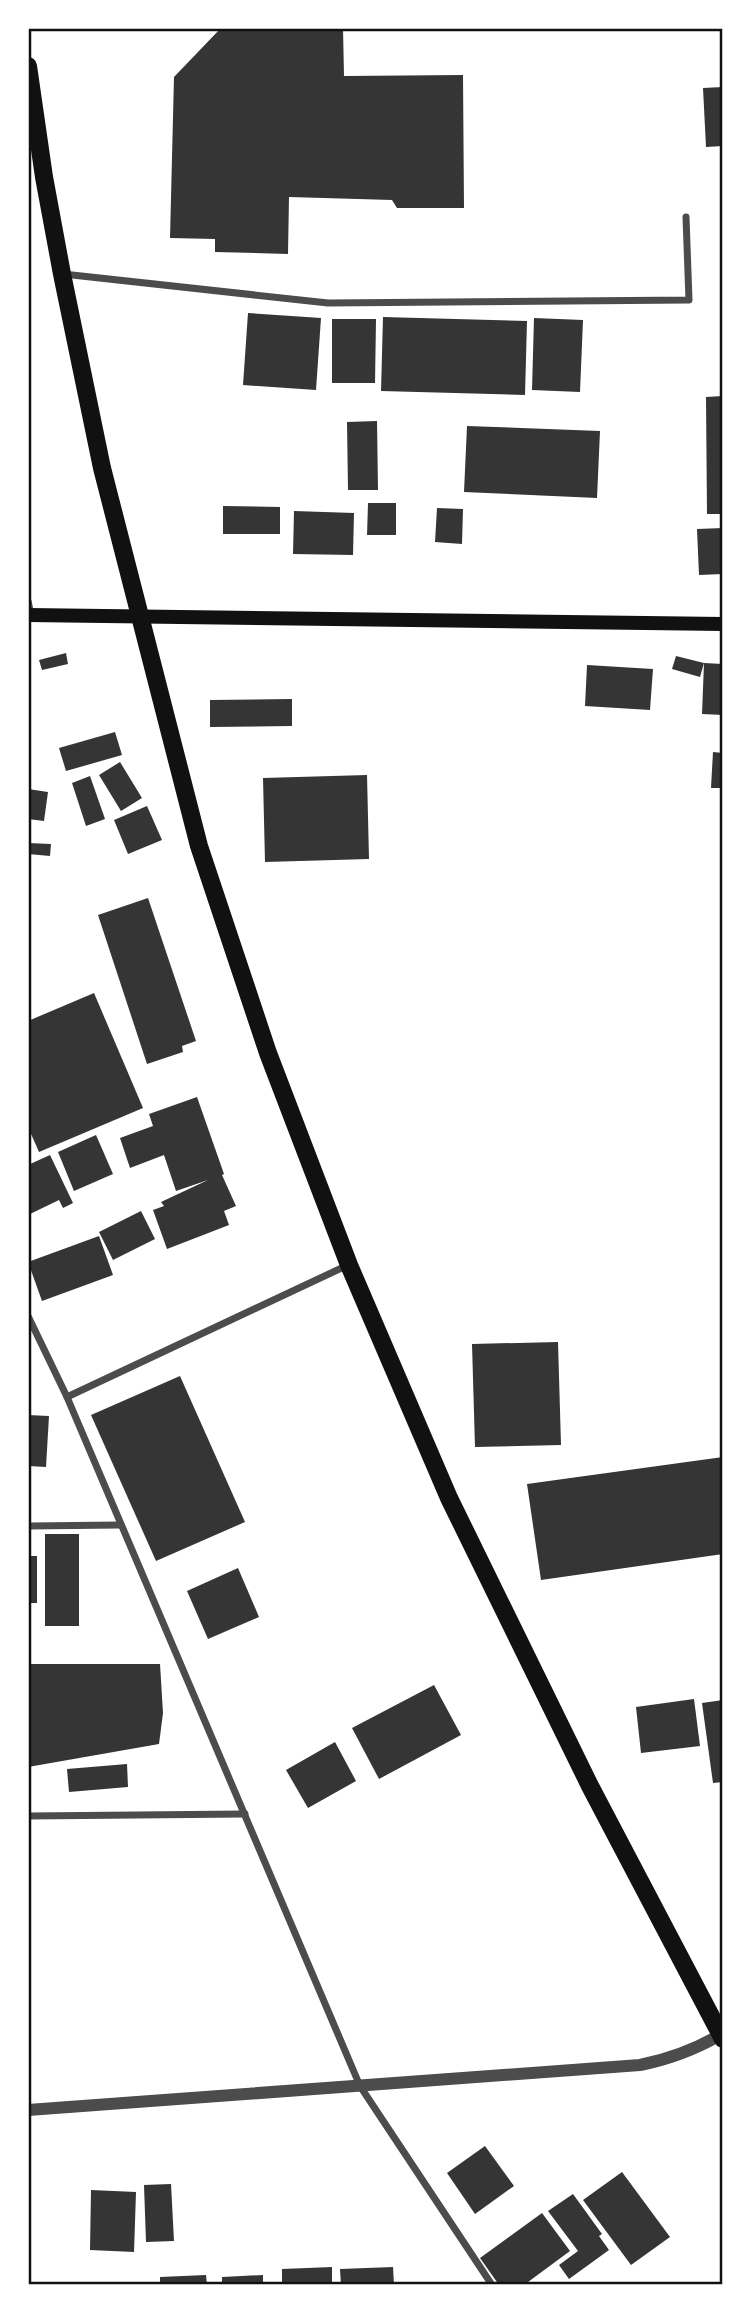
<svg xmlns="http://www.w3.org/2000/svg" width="751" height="2313" font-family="'Sofia Sans Condensed',sans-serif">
<rect width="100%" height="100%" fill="#fff"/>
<!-- building -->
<g fill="#353535">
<polygon points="221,28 343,28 344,76 463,75 464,208 397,208 392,200 289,197 288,254 215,252 215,239 170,238 174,77"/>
<polygon points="723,87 723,146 706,147 703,88"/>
<polygon points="248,313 321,318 316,390 243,385"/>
<polygon points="383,317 527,321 525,395 381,391"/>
<polygon points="534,318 583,320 580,392 532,390"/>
<polygon points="332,319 376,319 375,383 332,383"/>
<polygon points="723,396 723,514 707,514 706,397"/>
<polygon points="377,421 378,490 348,490 347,422"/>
<polygon points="467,426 600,431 597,498 464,492"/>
<polygon points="368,503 396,503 396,535 367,535"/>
<polygon points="223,506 280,507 280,534 223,534"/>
<polygon points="437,508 463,509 462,544 435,542"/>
<polygon points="294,511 354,513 353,555 293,554"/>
<polygon points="723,528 723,574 699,575 697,529"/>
<polygon points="66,653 68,664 42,670 39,660"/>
<polygon points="676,656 704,663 700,677 672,669"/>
<polygon points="704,663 723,664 723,715 702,714"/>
<polygon points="587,665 653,669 650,710 585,706"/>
<polygon points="292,699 292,726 210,727 210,700"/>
<polygon points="115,732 122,755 66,771 59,748"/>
<polygon points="713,752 723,753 723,788 711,788"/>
<polygon points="120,762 142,798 121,811 99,775"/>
<polygon points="367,775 369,859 265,862 263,778"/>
<polygon points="90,776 105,819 86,826 72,783"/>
<polygon points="28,789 48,792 44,821 28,819"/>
<polygon points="147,806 162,840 128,854 114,820"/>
<polygon points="28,843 51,844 50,856 28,854"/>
<polygon points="148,898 196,1041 182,1046 183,1052 147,1064 98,915"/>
<polygon points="94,993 143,1108 39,1152 28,1127 28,1021"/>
<polygon points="197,1097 224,1174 222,1175 236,1206 224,1211 229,1225 167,1249 153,1210 164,1206 161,1202 208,1180 176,1191 164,1155 130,1168 120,1138 153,1126 149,1114"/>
<polygon points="96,1135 113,1174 74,1191 58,1152"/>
<polygon points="50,1155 73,1203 63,1208 59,1200 28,1215 28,1165"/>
<polygon points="141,1211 155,1239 113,1260 99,1232"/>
<polygon points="99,1236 113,1275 42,1301 28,1262"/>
<polygon points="558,1342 561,1445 475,1447 472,1344"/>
<polygon points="180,1376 245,1522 156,1561 91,1415"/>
<polygon points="28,1415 49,1416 46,1467 28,1466"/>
<polygon points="723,1457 723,1554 541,1580 527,1484"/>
<rect x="45" y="1534" width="34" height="92"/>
<rect x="28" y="1556" width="9" height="47"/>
<polygon points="238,1568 259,1617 208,1639 187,1591"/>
<polygon points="28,1664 160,1664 163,1713 159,1744 28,1767"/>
<polygon points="434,1685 461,1735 379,1779 352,1728"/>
<polygon points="694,1699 700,1746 641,1753 636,1707"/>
<polygon points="723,1700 723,1782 713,1783 702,1703"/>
<polygon points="335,1742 356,1781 308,1808 286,1770"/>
<polygon points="127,1764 128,1787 69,1792 67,1769"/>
<polygon points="485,2146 514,2186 475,2214 447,2173"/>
<polygon points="622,2172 670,2237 631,2265 583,2200"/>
<polygon points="171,2184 174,2241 146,2242 144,2185"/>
<polygon points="91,2190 136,2192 134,2252 90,2250"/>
<polygon points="573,2194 602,2234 599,2236 609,2250 569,2279 559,2265 578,2251 548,2211"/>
<polygon points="542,2213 570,2251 524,2285 499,2285 480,2258"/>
<polygon points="332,2267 332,2285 282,2285 282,2269"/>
<polygon points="393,2267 394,2285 341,2285 340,2269"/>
<polygon points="206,2275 207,2285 160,2285 160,2277"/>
<polygon points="263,2275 263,2285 222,2285 222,2277"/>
</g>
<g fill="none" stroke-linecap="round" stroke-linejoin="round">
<!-- minor -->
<g stroke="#4c4c4c" stroke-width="7">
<polyline points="63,274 328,303 689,300 686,217"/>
<polyline points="28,601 31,615"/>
<polyline points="28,1316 67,1397 360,2086 492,2285"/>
<polyline points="67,1397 348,1265"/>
<polyline points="28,1526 120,1525"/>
<polyline points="28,1816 245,1814"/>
</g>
<!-- tertiary -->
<path stroke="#4c4c4c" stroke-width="12" d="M28,2110L640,2065C670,2059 694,2050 720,2035"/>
<!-- secondary -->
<polyline stroke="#111" stroke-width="14" points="28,615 723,624"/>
<!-- primary -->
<polyline stroke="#111" stroke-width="18" points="28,66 44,177 62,274 102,468 199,846 268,1053 349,1265 449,1498 590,1786 723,2039"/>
</g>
<!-- border -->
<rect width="751" height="2313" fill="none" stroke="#ffffff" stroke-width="60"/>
<rect x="30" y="30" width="691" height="2253" fill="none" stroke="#111" stroke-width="2.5"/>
</svg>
